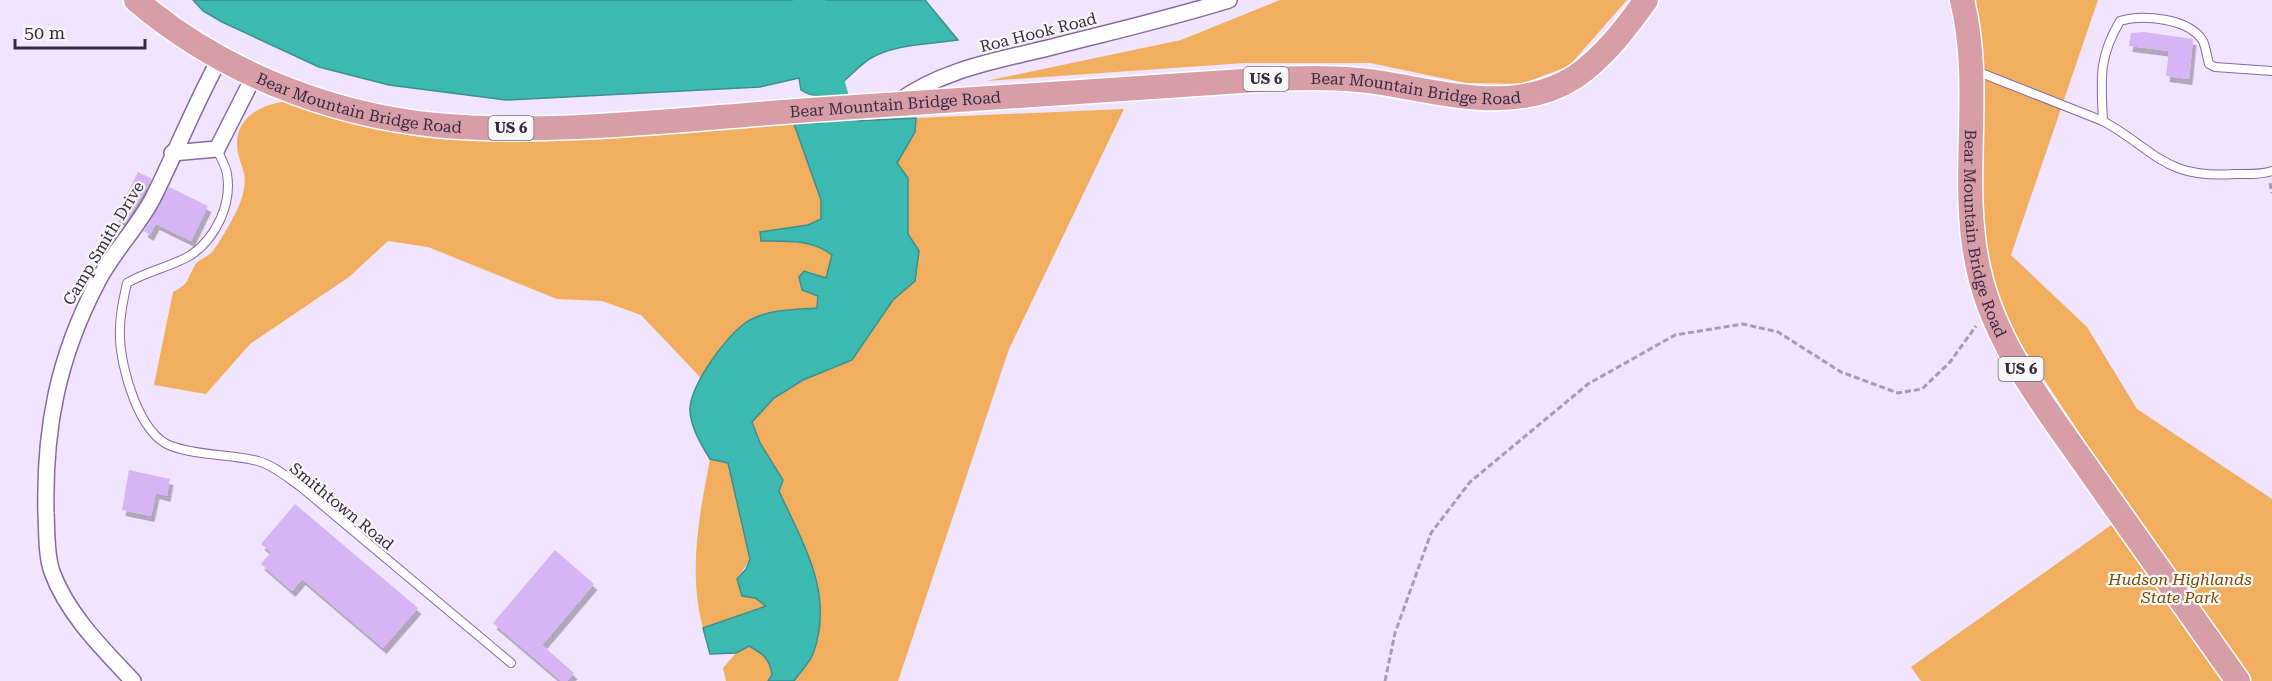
<svg xmlns="http://www.w3.org/2000/svg" width="2272" height="681" font-family="'Roboto Serif',serif">
<defs>
<filter id="shadow"><feDropShadow dx="3.5" dy="6" stdDeviation="0" flood-color="#0004"/></filter>
</defs>
<rect width="100%" height="100%" fill="#f1e4fe"/>
<!-- green -->
<g fill="#f1ae5e">
<polygon points="1280,0 1627,0 1569,66 1521,84 1466,83 1370,63 1244,63 986,81 1181,40"/>
<polygon points="1971,0 2098,0 2011,255 2087,327 2137,409 2272,499 2272,681 1921,681 1911,667 2131,511 1995,305 1983,271 1981,199 1984,105"/>
<path d="M293,101L593,136L794,124L822,200L821,219L808,225L760,232L761,241C786,241 812,240 832,255L826,278L804,271L818,296L817,308C753,310 735,326 701,378L641,315L602,301L557,299L428,247L388,241L349,277L250,344L206,394L154,385L173,292C190,283 186,281 195,265C199,259 208,257 213,251C221,240 241,207 243,193C249,170 237,163 237,144C237,113 268,102 293,101Z"/>
<polygon points="1124,109 1009,349 898,681 794,681 812,655 795,527 779,491 783,479 760,443 752,422 774,398 803,380 852,360 893,300 915,281 919,251 908,234 908,178 896,163 915,132 916,118"/>
<path d="M710,459L728,463L750,559L737,579L766,606L703,628C688,571 699,517 710,459Z"/>
<path d="M749,646C763,654 770,658 772,675L768,681H726L723,668L736,653Z"/>
</g>
<!-- water -->
<g fill="#3cbab1" stroke="#3b8f90" stroke-width="1.5">
<path d="M193,0H925L958,40C930,44 896,44 871,58C850,70 829,109 801,90L799,78L760,87L506,100L389,85L319,67L222,22L203,11Z"/>
<path d="M916,118L915,132L897,163L908,178V234L919,251L915,281L893,300L852,360L803,380L774,398L752,422L760,443L783,480L779,491C803,544 835,594 813,654C809,664 799,673 794,681H768L772,675C770,658 763,654 749,646L736,653L710,654L703,628L766,606L755,598L742,596L737,579L746,569L750,559L728,463L710,459C702,446 689,425 690,408C692,383 725,338 745,323C766,309 793,310 817,308L818,296L802,290L799,277L804,271L826,278L832,255C812,239 785,241 761,241L760,232L808,225L821,219V200L794,124Z"/>
</g>
<g fill="none" stroke-linecap="round" stroke-linejoin="round">
<!-- river -->
<polyline stroke="#3cbab1" stroke-width="32" points="809,0 831,92 845,138"/>
</g>
<!-- building -->
<g fill="#d7b4f5" filter="url(#shadow)">
<polygon points="2144,32 2193,39 2189,79 2166,76 2169,51 2129,46 2131,33"/>
<polygon points="138,172 152,179 126,222 115,217"/>
<polygon points="169,187 208,206 191,241 156,224 150,235 144,231"/>
<polygon points="129,470 170,479 167,496 156,493 151,516 122,510"/>
<polygon points="295,504 418,608 383,648 302,579 292,591 261,564 271,552 261,544"/>
<polygon points="555,550 594,584 542,645 574,673 567,681 561,681 493,623"/>
</g>
<g fill="none" stroke-linecap="round" stroke-linejoin="round">
<!-- service casing -->
<g stroke="#8968a4" stroke-width="10">
<g id="service">
<path d="M1976,71L2103,121C2157,151 2164,179 2235,174C2247,174 2261,175 2272,171"/>
<path d="M2103,121C2101,80 2098,58 2120,21C2142,14 2189,18 2203,41C2206,48 2207,57 2209,64L2215,67L2272,71"/>
<path d="M217,149C220,157 226,166 227,174C232,204 216,238 191,255C171,267 147,271 127,283C123,301 119,319 120,338C121,369 139,434 171,446C198,456 230,454 258,461C273,465 288,478 301,487L511,663"/>
</g>
</g>
<!-- minor casing -->
<g stroke="#8968a4" stroke-width="18">
<g id="minor">
<path d="M898,102C942,69 1000,60 1052,47C1111,32 1171,18 1229,0"/>
<polyline points="172,153 217,149 254,76"/>
<path d="M133,681C102,648 68,615 52,572C46,555 47,532 46,513C44,428 58,357 98,281C113,252 138,227 153,198C176,152 195,104 220,58"/>
</g>
</g>
<!-- trunk casing -->
<g stroke="#fff" stroke-width="27">
<g id="trunk">
<path id="s1" d="M136,0C218,70 326,114 435,125C554,136 689,118 810,110C964,99 1118,88 1272,79C1305,78 1337,77 1369,81C1436,90 1512,117 1575,77C1604,57 1626,28 1646,0"/>
<path id="s2" d="M1962,0C1984,89 1958,183 1979,272C1996,347 2048,411 2091,473C2140,542 2189,612 2238,681"/>
</g>
</g>
<!-- path -->
<g stroke="#a79ab4" stroke-width="3" stroke-dasharray="6 3" stroke-linecap="butt">
<polyline points="2270,183 2272,193"/>
<polyline points="1385,681 1395,633 1431,533 1470,482 1588,384 1675,335 1743,324 1778,332 1841,372 1898,393 1922,389 1950,362 1976,326"/>
</g>
<!-- service -->
<use href="#service" stroke="#fff" stroke-width="8"/>
<!-- minor -->
<use href="#minor" stroke="#fff" stroke-width="15"/>
<!-- trunk -->
<use href="#trunk" stroke="#d89ea8" stroke-width="24"/>
</g>
<g text-anchor="middle" stroke-width="4.5" stroke-linejoin="round" paint-order="stroke">
<!-- shield labels -->
<g fill="#f7f7f7" stroke="#71687a" stroke-width="1.5">
<rect x="1243.5" y="67" width="45" height="24" rx="4.5"/>
<rect x="488.5" y="116" width="45" height="24" rx="4.5"/>
<rect x="1998.5" y="357" width="45" height="24" rx="4.5"/>
</g>
<g font-size="15" font-weight="bold" fill="#382a44">
<text x="1266" y="84">US 6</text>
<text x="511" y="133">US 6</text>
<text x="2021" y="374">US 6</text>
</g>
<!-- street labels -->
<g font-size="16" fill="#382a44" stroke="#f7f7f7">
<text transform="translate(1038 32) rotate(-14)" y="6">Roa Hook Road</text>
<text dy="6" stroke="none"><textPath href="#s1" startOffset="1312">Bear Mountain Bridge Road</textPath></text>
<text dy="6" stroke="none"><textPath href="#s1" startOffset="250">Bear Mountain Bridge Road</textPath></text>
<text dy="6" stroke="none"><textPath href="#s1" startOffset="790">Bear Mountain Bridge Road</textPath></text>
<text dy="6" stroke="none"><textPath href="#s2" startOffset="236">Bear Mountain Bridge Road</textPath></text>
<text transform="translate(103 243) rotate(-59)" y="6">Camp Smith Drive</text>
<text transform="translate(342 506) rotate(39)" y="6">Smithtown Road</text>
</g>
<!-- park labels -->
<g font-size="16" font-style="italic" fill="#7b4b01" stroke="#f7f7f7">
<text x="2180" y="585">Hudson Highlands<tspan x="2180" dy="18">State Park</tspan></text>
</g>
</g>
<!-- scale -->
<path d="M15 39v9h130v-9" fill="none" stroke="#382a44" stroke-width="3"/>
<text x="24" y="39" font-size="18" fill="#382a44" stroke="#f7f7f7" stroke-width="4.5" paint-order="stroke">50 m</text>
</svg>
